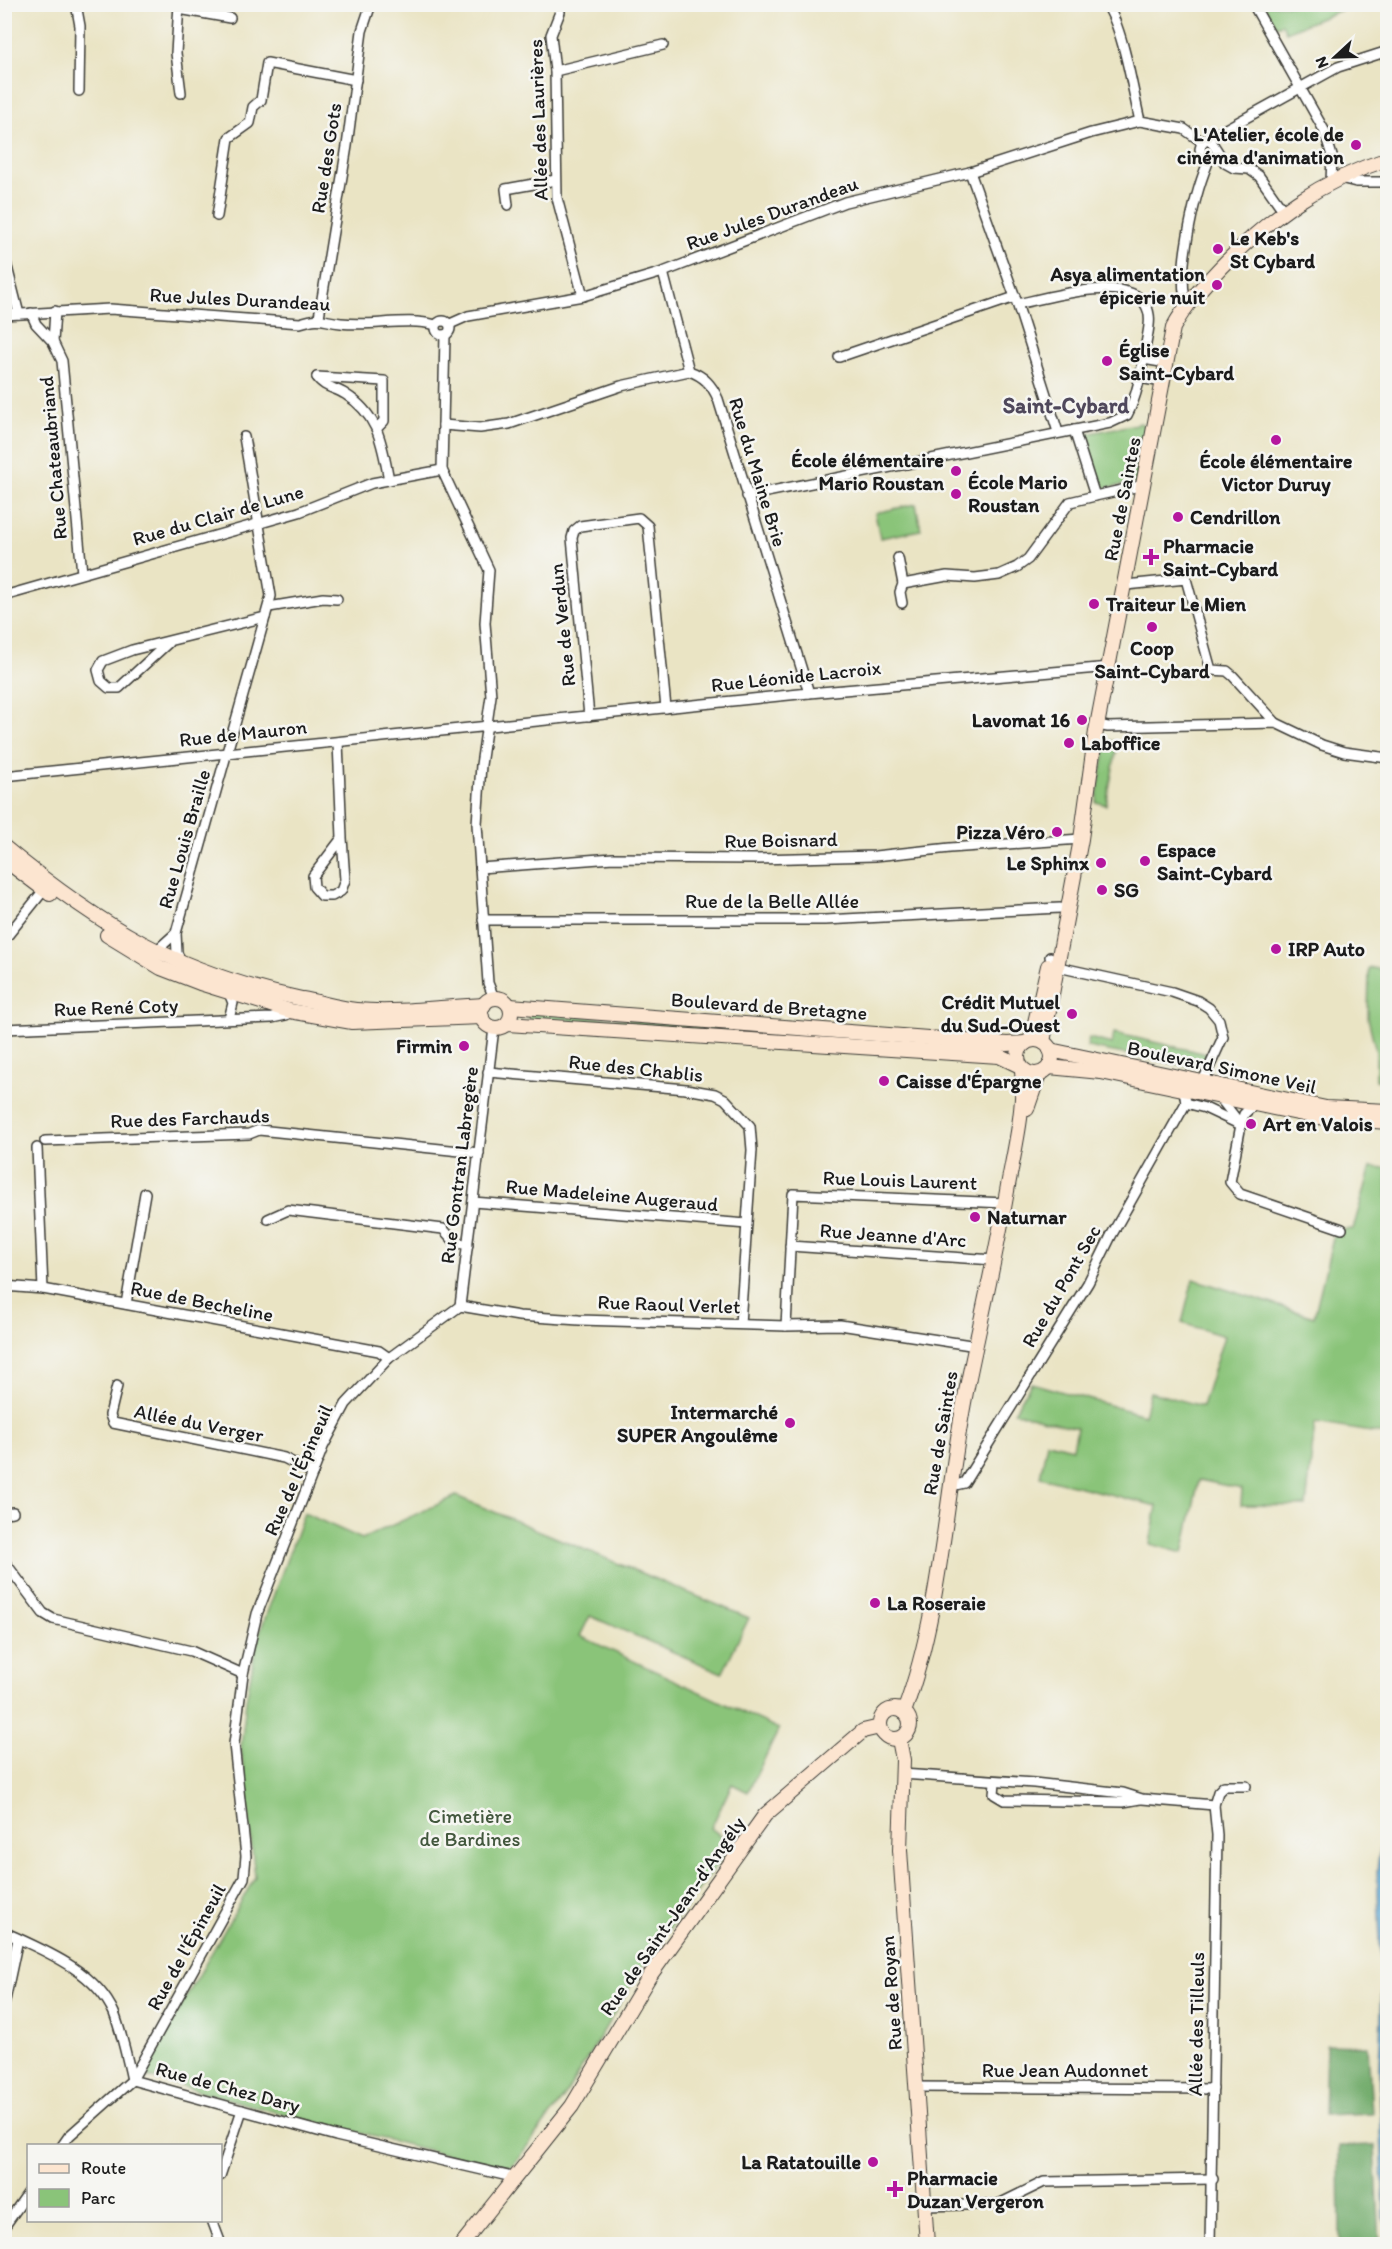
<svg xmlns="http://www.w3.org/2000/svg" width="1392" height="2249" font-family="Itim,sans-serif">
<rect width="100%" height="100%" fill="#f6f6f2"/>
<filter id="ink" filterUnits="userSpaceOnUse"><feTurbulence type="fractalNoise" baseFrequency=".0167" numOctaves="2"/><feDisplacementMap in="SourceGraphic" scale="12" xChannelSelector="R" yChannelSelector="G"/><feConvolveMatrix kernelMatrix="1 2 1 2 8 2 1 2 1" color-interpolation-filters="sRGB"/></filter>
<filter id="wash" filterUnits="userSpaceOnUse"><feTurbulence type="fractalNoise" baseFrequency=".008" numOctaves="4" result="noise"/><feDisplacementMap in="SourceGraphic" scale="24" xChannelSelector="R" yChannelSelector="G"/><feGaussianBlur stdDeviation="1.35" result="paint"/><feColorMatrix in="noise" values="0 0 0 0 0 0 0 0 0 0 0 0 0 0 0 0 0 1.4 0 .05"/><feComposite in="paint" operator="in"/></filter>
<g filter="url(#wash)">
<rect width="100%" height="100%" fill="#eae4c4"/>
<!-- green -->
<g fill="#8ac479" stroke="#53704a" stroke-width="1.5">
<polygon points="1264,5 1354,5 1286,32 1282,24 1276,26"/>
<polygon points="1141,423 1146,428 1135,483 1099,489 1083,440 1086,434"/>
<polygon points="916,504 921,530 880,538 875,513"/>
<polygon points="1107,740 1118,742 1106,805 1096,802"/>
<polygon points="1369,968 1387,969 1387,1082 1376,1080 1376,1052 1368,1018"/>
<polygon points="528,1012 998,1049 528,1019"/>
<polygon points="1114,1033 1207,1054 1202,1062 1191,1067 1087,1047 1089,1038 1112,1044"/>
<polygon points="1371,1167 1387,1168 1388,1415 1384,1434 1315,1423 1306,1506 1241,1505 1242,1489 1199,1480 1183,1553 1150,1544 1157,1506 1040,1477 1047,1442 1073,1448 1077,1428 1014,1412 1031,1383 1144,1415 1150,1392 1202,1406 1224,1336 1182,1323 1193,1279 1314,1317 1335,1230 1353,1229"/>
<polygon points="456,1496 749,1618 722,1673 590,1616 580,1636 779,1729 748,1792 732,1784 711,1828 732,1845 646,1960 563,2099 513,2165 505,2169 271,2111 148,2077 145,2069 255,1877 241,1748 246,1700 258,1637 304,1513 362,1539"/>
</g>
<!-- forest -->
<g fill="#6faa69" stroke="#466342" stroke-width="1.5">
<polygon points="1326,2045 1368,2046 1372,2113 1324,2115"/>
<polygon points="1375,2145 1380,2244 1340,2244 1339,2146"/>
</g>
<!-- water -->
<path fill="#5ca8d5" stroke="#3c6278" stroke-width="1.5" d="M1387,1703V2225L1384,2219L1379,2068L1382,1989L1377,1871L1385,1803L1387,1736C1381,1726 1377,1713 1387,1703Z"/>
</g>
<g filter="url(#ink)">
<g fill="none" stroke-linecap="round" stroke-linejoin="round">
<!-- minor casing -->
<g stroke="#3b3a35" stroke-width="12">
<g id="minor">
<polyline points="76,4 80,26 79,91"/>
<polyline points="179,4 176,53 181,93"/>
<path d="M1106,4C1123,27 1133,92 1140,121"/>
<polyline points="1253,4 1324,130 1332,156 1331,182"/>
<polyline points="179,9 230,18"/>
<polyline points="560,12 551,35 555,71 557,198 583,296"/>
<polyline points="555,71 663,45"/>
<polyline points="1209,138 1225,163 1234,168 1249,169 1259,176 1283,210"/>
<polyline points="1202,142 1338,67 1388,51"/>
<polyline points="970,172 1015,297 1058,432"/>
<polyline points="1340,178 1356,182 1388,182"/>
<polyline points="508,205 506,189 556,180"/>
<polyline points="217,216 229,138 250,123 253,107 261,100 267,63 356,80"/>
<polyline points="4,255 19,314"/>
<polyline points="663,272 689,371"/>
<path d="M1188,307C1174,279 1195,194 1207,165L1200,149L1202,142"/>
<polyline points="31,313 36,324 53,342 62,361 82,573"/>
<path d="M4,315L110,309L300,323C322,316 321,321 341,323C373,327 405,317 436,325"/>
<polyline points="319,317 347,146 362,31 371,4"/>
<circle cx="443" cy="328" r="7"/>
<polyline points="450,324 468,316 583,296 663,272 845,202 970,172 1091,133 1140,121 1184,129 1202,142"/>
<polyline points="445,335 442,470 489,570 485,623 491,696 481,765 477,824 488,983 494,998"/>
<polyline points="53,342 55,311"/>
<polyline points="839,357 1015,297"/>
<polyline points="1143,359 1167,363"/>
<path d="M317,377C323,387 336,388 345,394C379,415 382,444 389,480"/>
<polyline points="317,377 384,381 384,421 378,427"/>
<polyline points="1139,378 1163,382"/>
<path d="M443,425L480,428L509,424L621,386L689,371C704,376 712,385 718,399L809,693"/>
<polyline points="1074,430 1095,496 1144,485"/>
<path d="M747,496L1110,423L1127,415C1138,395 1142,367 1146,344C1148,331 1153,316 1145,304C1127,274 1045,298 1018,304"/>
<polyline points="898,558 903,584 900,592 902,603"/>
<polyline points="903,584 947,576 975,578 999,575 1017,567 1028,559 1070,502 1095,496"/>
<polyline points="1126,585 1186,579 1211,670 1227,671 1233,676 1276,723"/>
<polyline points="4,596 299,512 372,483 442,470"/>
<polyline points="269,607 323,598 337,599"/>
<polyline points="168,643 119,688 109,688 101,681 98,670 103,661 132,650 265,617"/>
<polyline points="589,716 572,538 574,531 580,526 639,518 648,526 666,708"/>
<polyline points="1098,725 1108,727 1276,723 1322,745 1344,752 1388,758"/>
<polyline points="338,742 342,838 313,876 314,887 322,896 332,896 341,891 345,880 342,838"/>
<polyline points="4,776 809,693 1110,667"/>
<polyline points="480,868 613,858 757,859 875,856 950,848 1081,839"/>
<polyline points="483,920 825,920 1060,908"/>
<polyline points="4,940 44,890"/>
<polyline points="156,951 176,933"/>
<polyline points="1050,957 1058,967 1172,992 1198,1001 1209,1008 1219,1020 1223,1037 1202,1083"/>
<polyline points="181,961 177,953 176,933 271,596 244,437"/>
<polyline points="229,1019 233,1003 229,993"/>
<polyline points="4,1029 272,1018 286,1015 290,1011"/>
<polyline points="488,1072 686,1089 715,1094 725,1099 750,1126 752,1150 740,1324"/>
<polyline points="1220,1098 1241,1125 1244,1114 1254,1105"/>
<polyline points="1186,1103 1205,1108 1241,1125 1230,1182 1240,1194 1342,1229"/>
<polyline points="45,1141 249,1134 259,1130 479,1153"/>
<polyline points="37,1148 43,1289"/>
<polyline points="473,1202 747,1224"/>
<polyline points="268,1219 288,1210 443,1229 455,1242 468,1245"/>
<polyline points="790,1246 994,1260"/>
<polyline points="4,1286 43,1289 379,1351 389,1358"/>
<polyline points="126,1304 145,1193"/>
<polyline points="460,1306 494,1028"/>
<polyline points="786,1326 793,1194 1006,1203"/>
<polyline points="117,1386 110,1415 113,1423 284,1458 313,1473"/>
<polyline points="951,1486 964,1483 1088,1283 1111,1236 1186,1103 1184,1091"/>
<polyline points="4,1513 13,1512"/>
<polyline points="4,1561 43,1613 53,1619 191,1651 243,1674"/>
<polyline points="902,1774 1034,1783 1123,1793 1142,1799 1214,1805 1218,1792 1224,1786 1246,1786"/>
<polyline points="995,1782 994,1794 1004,1800 1123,1802 1140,1799"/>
<path d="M4,1932C43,1950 95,1970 114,2013C122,2034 127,2057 132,2080"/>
<polyline points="4,2005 18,1939"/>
<polyline points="132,2080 336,2136 517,2178"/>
<polyline points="916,2087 1213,2089"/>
<polyline points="62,2146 69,2136 132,2080 244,1878 246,1856 234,1744 243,1674 257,1614 323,1447 346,1404 389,1358 460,1306 519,1316 579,1320 786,1326 840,1325 977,1346"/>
<polyline points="220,2176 242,2110"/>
<polyline points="925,2206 999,2204 1044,2182 1213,2179"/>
<polyline points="212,2220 221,2244"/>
<polyline points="4,2227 28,2193"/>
<polyline points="1210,2244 1217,1835 1214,1805"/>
</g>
</g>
<!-- secondary casing -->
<g stroke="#3b3a35" stroke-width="16">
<g id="secondary">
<path d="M4,847C101,927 177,973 302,999C320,1002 338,1008 356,1010C397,1014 442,1007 484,1005"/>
<polyline points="13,866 50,894"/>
<polyline points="107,935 161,968 200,983 290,1011 352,1022 482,1017"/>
<circle cx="496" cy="1013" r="15"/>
<polyline points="510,1006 1007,1044 1025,1043"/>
<polyline points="507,1024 999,1056 1020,1066"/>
<circle cx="1035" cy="1057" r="17"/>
<polyline points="1031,1040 1048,966"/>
<path d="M1043,1042L1081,839L1096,731L1173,328C1185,305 1204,285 1222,266C1271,216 1320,181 1388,159"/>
<polyline points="1050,1050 1326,1108 1388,1111"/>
<polyline points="1049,1067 1101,1072 1317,1117 1388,1122"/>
<polyline points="1027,1109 1039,1074"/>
<circle cx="895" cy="1724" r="15"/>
<path d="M904,1712C943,1607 945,1491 968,1382C981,1319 996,1255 1007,1191C1014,1151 1025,1110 1022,1070"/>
<polyline points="899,1739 903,1760 900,1850 927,2244"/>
<polyline points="462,2244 572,2106 649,1977 765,1815 863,1731 880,1727"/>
</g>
</g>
<!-- minor -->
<use href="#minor" stroke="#fff" stroke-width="9"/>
<!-- secondary -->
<use href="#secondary" stroke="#fce5d0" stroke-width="14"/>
</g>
</g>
<!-- markers -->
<g fill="#b5179e" stroke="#f6f6f2" stroke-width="2">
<circle cx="1356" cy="145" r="6"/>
<circle cx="1218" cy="249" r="6"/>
<circle cx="1217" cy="285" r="6"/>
<circle cx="1107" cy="361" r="6"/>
<circle cx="1276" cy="440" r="6"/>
<circle cx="956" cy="471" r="6"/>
<circle cx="956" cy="494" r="6"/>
<circle cx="1178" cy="517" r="6"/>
<path d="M1148 548h6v6h6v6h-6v6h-6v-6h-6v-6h6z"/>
<circle cx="1094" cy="604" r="6"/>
<circle cx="1152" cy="627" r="6"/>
<circle cx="1082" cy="720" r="6"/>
<circle cx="1069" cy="743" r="6"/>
<circle cx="1057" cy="832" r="6"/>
<circle cx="1145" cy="861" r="6"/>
<circle cx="1101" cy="863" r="6"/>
<circle cx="1102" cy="890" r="6"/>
<circle cx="1276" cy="949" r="6"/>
<circle cx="1072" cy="1014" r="6"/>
<circle cx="464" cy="1046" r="6"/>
<circle cx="884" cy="1081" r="6"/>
<circle cx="1251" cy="1124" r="6"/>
<circle cx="975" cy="1217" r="6"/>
<circle cx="790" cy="1423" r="6"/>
<circle cx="875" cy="1603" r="6"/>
<circle cx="873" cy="2162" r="6"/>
<path d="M892 2180h6v6h6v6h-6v6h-6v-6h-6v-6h6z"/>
</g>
<g text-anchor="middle" stroke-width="5" stroke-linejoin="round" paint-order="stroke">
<!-- street labels -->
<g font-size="20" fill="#1c1c1c" stroke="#f6f6f2">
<text transform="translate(538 120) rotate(-92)" y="7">Allée des Laurières</text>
<text transform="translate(326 158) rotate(-81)" y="7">Rue des Gots</text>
<text transform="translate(772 213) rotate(-20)" y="7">Rue Jules Durandeau</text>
<text transform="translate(240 299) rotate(3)" y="7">Rue Jules Durandeau</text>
<text transform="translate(53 458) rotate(-95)" y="7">Rue Chateaubriand</text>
<text transform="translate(758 472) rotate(73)" y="7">Rue du Maine Brie</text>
<text transform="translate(1122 499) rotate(-79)" y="7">Rue de Saintes</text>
<text transform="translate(218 515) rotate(-16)" y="7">Rue du Clair de Lune</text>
<text transform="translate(562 625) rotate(-96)" y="7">Rue de Verdun</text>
<text transform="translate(796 676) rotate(-6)" y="7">Rue Léonide Lacroix</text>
<text transform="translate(243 733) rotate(-6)" y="7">Rue de Mauron</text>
<text transform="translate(184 839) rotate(-74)" y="7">Rue Louis Braille</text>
<text transform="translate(781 840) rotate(-1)" y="7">Rue Boisnard</text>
<text x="772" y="908">Rue de la Belle Allée</text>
<text transform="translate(769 1006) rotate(4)" y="7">Boulevard de Bretagne</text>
<text transform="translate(116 1007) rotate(-2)" y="7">Rue René Coty</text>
<text transform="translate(1222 1067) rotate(12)" y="7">Boulevard Simone Veil</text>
<text transform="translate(636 1068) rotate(6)" y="7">Rue des Chablis</text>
<text transform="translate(190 1118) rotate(-2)" y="7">Rue des Farchauds</text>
<text transform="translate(459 1165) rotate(-83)" y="7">Rue Gontran Labregère</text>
<text transform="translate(900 1180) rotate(2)" y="7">Rue Louis Laurent</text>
<text transform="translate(612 1195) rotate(5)" y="7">Rue Madeleine Augeraud</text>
<text transform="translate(893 1235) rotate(4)" y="7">Rue Jeanne d'Arc</text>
<text transform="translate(1061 1286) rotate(-60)" y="7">Rue du Pont Sec</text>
<text transform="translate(202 1301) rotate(11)" y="7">Rue de Becheline</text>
<text transform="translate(669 1304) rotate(2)" y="7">Rue Raoul Verlet</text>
<text transform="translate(199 1423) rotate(11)" y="7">Allée du Verger</text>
<text transform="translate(940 1433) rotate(-80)" y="7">Rue de Saintes</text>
<text transform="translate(298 1470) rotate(-66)" y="7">Rue de l'Épineuil</text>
<text transform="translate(672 1916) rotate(-55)" y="7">Rue de Saint-Jean-d'Angély</text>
<text transform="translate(186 1947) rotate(-61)" y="7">Rue de l'Épineuil</text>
<text transform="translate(891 1993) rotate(-94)" y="7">Rue de Royan</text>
<text transform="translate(1196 2024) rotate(-89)" y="7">Allée des Tilleuls</text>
<text x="1065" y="2077">Rue Jean Audonnet</text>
<text transform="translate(228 2087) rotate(15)" y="7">Rue de Chez Dary</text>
</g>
<!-- poi labels -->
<g font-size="20" font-weight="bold" fill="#1c1c1c" stroke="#f6f6f2" text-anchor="start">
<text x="1344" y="141" text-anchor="end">L'Atelier, école de<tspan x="1344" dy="23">cinéma d'animation</tspan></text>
<text x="1230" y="245">Le Keb's<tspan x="1230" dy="23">St Cybard</tspan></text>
<text x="1205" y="281" text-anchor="end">Asya alimentation<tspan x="1205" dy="23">épicerie nuit</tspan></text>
<text x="1119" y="357">Église<tspan x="1119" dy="23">Saint-Cybard</tspan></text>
<text x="944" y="467" text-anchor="end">École élémentaire<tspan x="944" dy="23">Mario Roustan</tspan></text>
<text x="1276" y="468" text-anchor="middle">École élémentaire<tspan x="1276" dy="23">Victor Duruy</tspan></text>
<text x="968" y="489">École Mario<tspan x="968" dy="23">Roustan</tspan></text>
<text x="1190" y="524">Cendrillon</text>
<text x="1163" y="553">Pharmacie<tspan x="1163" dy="23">Saint-Cybard</tspan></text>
<text x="1106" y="611">Traiteur Le Mien</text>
<text x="1152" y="655" text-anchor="middle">Coop<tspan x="1152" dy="23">Saint-Cybard</tspan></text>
<text x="1070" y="727" text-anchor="end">Lavomat 16</text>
<text x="1081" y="750">Laboffice</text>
<text x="1045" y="839" text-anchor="end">Pizza Véro</text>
<text x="1157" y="857">Espace<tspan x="1157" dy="23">Saint-Cybard</tspan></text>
<text x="1089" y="870" text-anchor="end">Le Sphinx</text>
<text x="1114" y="897">SG</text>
<text x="1288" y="956">IRP Auto</text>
<text x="1060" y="1009" text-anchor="end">Crédit Mutuel<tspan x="1060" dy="23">du Sud-Ouest</tspan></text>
<text x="452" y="1053" text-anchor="end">Firmin</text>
<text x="896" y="1088">Caisse d'Épargne</text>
<text x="1263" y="1131">Art en Valois</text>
<text x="987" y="1224">Naturnar</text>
<text x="778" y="1419" text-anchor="end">Intermarché<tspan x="778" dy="23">SUPER Angoulême</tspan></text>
<text x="887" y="1610">La Roseraie</text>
<text x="861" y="2169" text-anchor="end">La Ratatouille</text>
<text x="907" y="2185">Pharmacie<tspan x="907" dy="23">Duzan Vergeron</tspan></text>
</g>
<!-- park labels -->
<g font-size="20" fill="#42573d" stroke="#f6f6f2">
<text x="470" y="1823">Cimetière<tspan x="470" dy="23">de Bardines</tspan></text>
</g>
<!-- quarter labels -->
<g font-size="22" font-weight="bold" fill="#4f485b" stroke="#f6f6f2">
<text x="1066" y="413">Saint-Cybard</text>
</g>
</g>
<!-- margin -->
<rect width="1392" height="2249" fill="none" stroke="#f6f6f2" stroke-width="24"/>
<!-- legend -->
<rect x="27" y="2144" width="195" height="78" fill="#f6f6f2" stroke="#9f9f9c" stroke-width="1.5"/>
<rect x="39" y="2164" width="30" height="9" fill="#fce5d0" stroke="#9f9f9c" stroke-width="1.5"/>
<text x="81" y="2174" font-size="18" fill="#1c1c1c">Route</text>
<rect x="39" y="2189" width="30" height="18" fill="#8ac479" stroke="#9f9f9c" stroke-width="1.5"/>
<text x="81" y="2204" font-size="18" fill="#1c1c1c">Parc</text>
<!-- north arrow -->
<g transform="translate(1335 57) rotate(248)" stroke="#f6f6f2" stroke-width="4.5" paint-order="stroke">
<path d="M0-4.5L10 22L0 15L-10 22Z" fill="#1c1c1c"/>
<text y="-9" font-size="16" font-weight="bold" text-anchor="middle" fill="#1c1c1c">N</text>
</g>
</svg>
